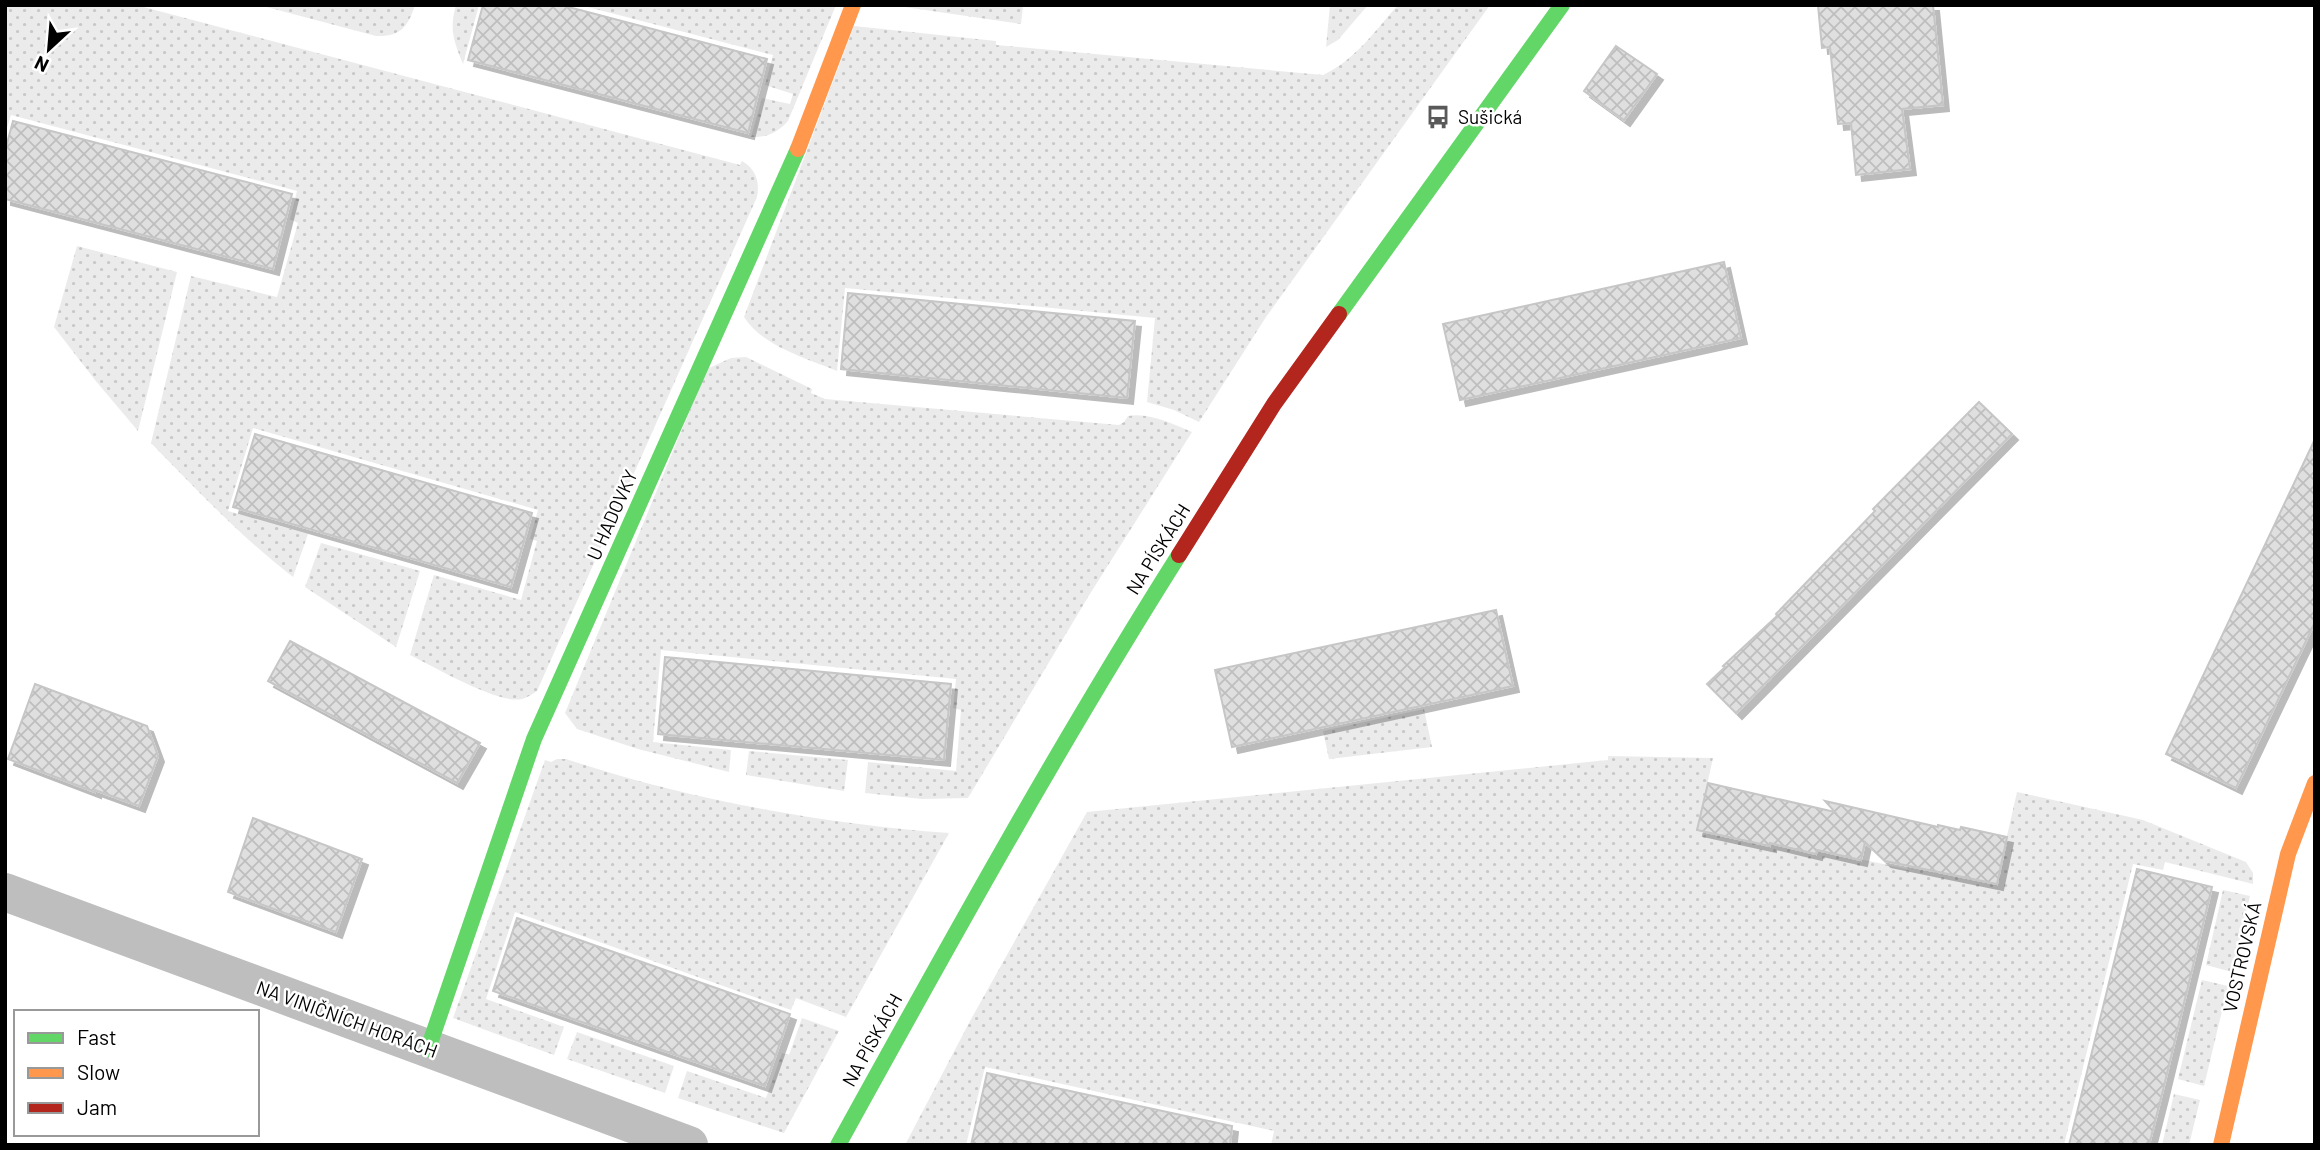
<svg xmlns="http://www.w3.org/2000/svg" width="2320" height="1150" font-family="Barlow,sans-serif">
<defs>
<pattern id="grass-dots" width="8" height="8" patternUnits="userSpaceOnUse" patternTransform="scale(1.75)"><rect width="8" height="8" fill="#ebebeb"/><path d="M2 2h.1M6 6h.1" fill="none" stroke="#c8c8c8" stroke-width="1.8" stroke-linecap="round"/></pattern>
<pattern id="building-cross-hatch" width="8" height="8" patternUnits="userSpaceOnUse" patternTransform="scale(1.75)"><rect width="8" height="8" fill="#dfdfdf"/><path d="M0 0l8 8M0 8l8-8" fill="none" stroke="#bebebe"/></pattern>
<filter id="shadow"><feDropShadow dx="6" dy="6" stdDeviation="0" flood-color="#0004"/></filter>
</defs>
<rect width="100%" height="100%" fill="#fff"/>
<!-- grass -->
<g fill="url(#grass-dots)">
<path d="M5,5H136L740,165L742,161C756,169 760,182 757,197L537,691C532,694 527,698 522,699C499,705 433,666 410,655L434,575L521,600L537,541L530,539L538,510L253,428L228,511L308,534L293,577C241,537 197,490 151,443L191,276L277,297L298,223L290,219L297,191L11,115L5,134Z"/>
<path d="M259,5H415C408,27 400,37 376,36Z"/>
<path d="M456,5H479L463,64C454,41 449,30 456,5Z"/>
<path d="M580,5H836L788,121C778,132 767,138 751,137L762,98L790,104L793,94L765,85L773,55Z"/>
<polygon points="891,5 1023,5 1021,24"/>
<polygon points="1330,5 1368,5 1338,40 1326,47"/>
<path d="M1398,5H1490L1266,317L1199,422L1174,410L1147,402L1155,318L845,288L837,371C806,358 762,346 744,317L854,26L996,41V45L1323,75C1355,60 1375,31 1398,5Z"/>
<polygon points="77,246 177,272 138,431 95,380 54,327"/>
<path d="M746,357L812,389L811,393L825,399L1119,425L1124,422L1128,416C1149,412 1173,424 1192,432L1088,597L968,798L922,799L865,793L868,762L956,771L961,710L953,708L956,679L661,650L653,742L731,750L729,772L638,749L577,729L565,713L707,369L731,358Z"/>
<polygon points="321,543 420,571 396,647 305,587"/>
<polygon points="1424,709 1432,747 1329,759 1323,731"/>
<polygon points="749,751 848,760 844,791 746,775"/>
<polygon points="1608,756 1713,758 1697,830 1770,845 1770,843 1816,854 1817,850 1907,869 1908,866 1949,875 1950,873 1996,884 2017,792 2143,820 2246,862 2253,873 2253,884 2165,862 2163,870 2133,864 2064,1145 1271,1145 1274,1131 985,1067 966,1145 905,1145 970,1021 1087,812 1608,760"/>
<path d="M557,759H566C690,800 819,823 949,833L846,1017L796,998L791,1010L515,912L486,999L564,1027L554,1055L453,1018L545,760L551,762Z"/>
<polygon points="2223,890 2250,896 2232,972 2206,965"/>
<polygon points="2202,980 2228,986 2204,1086 2178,1079"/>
<polygon points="802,1018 839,1031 784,1133 678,1098 687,1071 766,1098 782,1053 789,1055"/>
<polygon points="577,1032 674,1066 665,1093 567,1059"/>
<polygon points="2174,1094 2200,1100 2189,1145 2162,1145"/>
</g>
<!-- building -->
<g fill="url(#building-cross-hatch)" stroke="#c6c6c6" stroke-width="2" filter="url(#shadow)">
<polygon points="483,5 561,5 767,59 748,133 468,60"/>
<polygon points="1818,5 1933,5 1943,105 1902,109 1910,169 1856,175 1851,123 1838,124 1830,47 1822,48"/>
<polygon points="1616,46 1657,74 1624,120 1584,91"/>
<polygon points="13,121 292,194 273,269 5,199 5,151"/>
<polygon points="1724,262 1741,338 1460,400 1443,324"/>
<polygon points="848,293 1135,321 1127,398 841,369"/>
<polygon points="1979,402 2012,434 1736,713 1707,684 1725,667 1723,666 1777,616 1776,614 1875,511 1873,509"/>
<polygon points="255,434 532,513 511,587 233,507"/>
<polygon points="2315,439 2315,622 2236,788 2166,754"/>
<polygon points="1496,610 1513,686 1232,747 1215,670"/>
<polygon points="290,641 480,743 457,783 268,681"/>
<polygon points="665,657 951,684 944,760 658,734"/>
<polygon points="35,684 147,726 158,756 139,806 95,790 95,792 8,759"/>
<polygon points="1708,783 1835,812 1825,801 1938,827 1938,825 1960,830 1961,827 2007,837 1997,884 1885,861 1865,842 1861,860 1817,850 1816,854 1770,843 1770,846 1697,830"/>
<polygon points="253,818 362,859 336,932 228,892"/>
<polygon points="2137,869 2212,887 2162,1094 2149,1145 2069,1145"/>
<polygon points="517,918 790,1014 765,1086 493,991"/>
<polygon points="987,1073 1232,1126 1230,1145 971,1145"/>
</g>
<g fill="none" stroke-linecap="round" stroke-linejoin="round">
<!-- street -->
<polyline stroke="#bebebe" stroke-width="38" points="5,892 689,1145"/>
<!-- fast -->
<g stroke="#63d668" stroke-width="16">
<polyline points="1339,314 1562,5"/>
<polyline points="428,1049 534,739 798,149"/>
<path d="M838,1145C948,946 1057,748 1179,555"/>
</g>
<!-- slow -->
<g stroke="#ff974d" stroke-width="16">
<polyline points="798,149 853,5"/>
<polyline points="2221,1145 2288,854 2315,783"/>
</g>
<!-- jam -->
<polyline stroke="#b3261e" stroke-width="16" points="1179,555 1274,404 1339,314"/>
</g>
<!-- icons -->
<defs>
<g id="bus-bare" transform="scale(1.89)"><path d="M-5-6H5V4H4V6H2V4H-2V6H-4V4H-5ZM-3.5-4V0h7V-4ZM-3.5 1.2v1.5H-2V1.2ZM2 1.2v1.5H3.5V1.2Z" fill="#595959" stroke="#fff" stroke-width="2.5" paint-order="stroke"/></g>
</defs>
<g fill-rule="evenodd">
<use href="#bus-bare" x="1438" y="117"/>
</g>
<g text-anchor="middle" stroke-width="5" stroke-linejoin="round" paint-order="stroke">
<!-- poi labels -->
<g font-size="19" fill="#000" stroke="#fff" text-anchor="start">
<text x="1458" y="124">Sušická</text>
</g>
<!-- street labels -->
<g font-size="19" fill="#000" stroke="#fff">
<text transform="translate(612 515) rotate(-66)" y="7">U HADOVKY</text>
<text transform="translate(1158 549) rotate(-58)" y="7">NA PÍSKÁCH</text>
<text transform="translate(2242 957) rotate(-77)" y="7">VOSTROVSKÁ</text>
<text transform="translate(347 1019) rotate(20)" y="7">NA VINIČNÍCH HORÁCH</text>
<text transform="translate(872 1040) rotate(-61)" y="7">NA PÍSKÁCH</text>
</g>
</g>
<!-- border -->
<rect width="2320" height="1150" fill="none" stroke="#000000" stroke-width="14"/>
<!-- legend -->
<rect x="14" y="1010" width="245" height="126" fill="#ffffff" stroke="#999999" stroke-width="2"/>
<rect x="28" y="1033" width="35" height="10" fill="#63d668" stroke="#999999" stroke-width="2"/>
<text x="77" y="1045" font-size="21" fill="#000000">Fast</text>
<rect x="28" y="1068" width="35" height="10" fill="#ff974d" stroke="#999999" stroke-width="2"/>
<text x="77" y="1080" font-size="21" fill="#000000">Slow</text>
<rect x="28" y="1103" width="35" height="10" fill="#b3261e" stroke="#999999" stroke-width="2"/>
<text x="77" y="1115" font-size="21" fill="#000000">Jam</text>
<!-- north arrow -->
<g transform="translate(49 49) rotate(206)" stroke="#ffffff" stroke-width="5" paint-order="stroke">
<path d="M0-5L12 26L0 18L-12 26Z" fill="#000000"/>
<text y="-10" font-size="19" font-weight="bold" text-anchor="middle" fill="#000000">N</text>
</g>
</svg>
